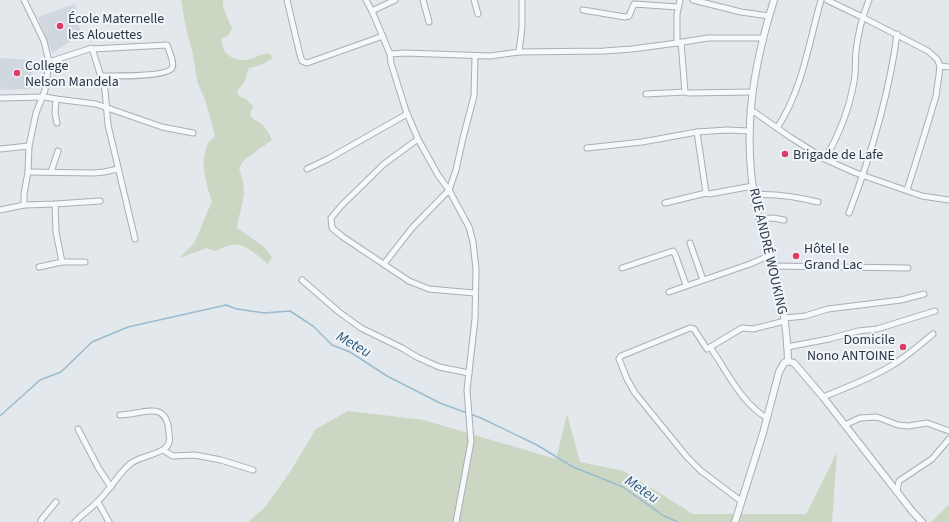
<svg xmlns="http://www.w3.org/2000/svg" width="949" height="522" font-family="'Source Sans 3',sans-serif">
<rect width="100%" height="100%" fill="#e3e8ec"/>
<!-- built -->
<g fill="#d1d7df">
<polygon points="75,4 81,35 52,53 38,17"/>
<polygon points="0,58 35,60 30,89 1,90 0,85"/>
</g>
<!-- green -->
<g fill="#cbd7c3">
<path d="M181,0H223V7L232,29L227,37L222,38C220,54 235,63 250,59C258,57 263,52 271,54L272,59L261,65L249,68L244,83L237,91L239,96L246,99L253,106L250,115L254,120C262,122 269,132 272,140L244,160L239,168C242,178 246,189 243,200C241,210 238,218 237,228L263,246L272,257L268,264C258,256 244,242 231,245C225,246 220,249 215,251L207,248L179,258L195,242L212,201C206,185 199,160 208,144C209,141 212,139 215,137L211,120L205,100L197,81L193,55L186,28Z"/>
<polygon points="348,411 424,420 556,459 567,414 580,462 624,471 693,514 806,514 837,452 832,522 248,522 265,507 290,472 316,429"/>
<polygon points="949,504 949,522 931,522"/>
</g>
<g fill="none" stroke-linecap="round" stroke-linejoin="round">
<!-- stream -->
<g stroke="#9abbd0" stroke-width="1.5">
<polyline points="470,414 481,418 537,445 573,467 623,487 664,516 678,522"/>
<polyline points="0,416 40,380 61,372 92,342 128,327 226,305 237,309 264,313 290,311 313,326 332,345 350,352 387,376 440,403 467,413"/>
</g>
<!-- minor casing -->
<g stroke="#a7afb7" stroke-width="7">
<g id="minor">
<polyline points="287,0 300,55 302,61 307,63 383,36"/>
<polyline points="366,0 372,11 390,54 391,63 406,111 418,139 438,175 449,190 462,214 469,227 473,242 476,269 475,319 467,390 471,442 456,522"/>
<polyline points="423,0 429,22"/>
<polyline points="474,0 478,14"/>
<polyline points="680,0 677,14 677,43 708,38 762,38"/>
<polyline points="693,0 741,12 769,16"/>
<polyline points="827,0 862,17 928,51 937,59 940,66 939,75 936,96 924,136 907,190"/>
<polyline points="583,10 625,17 629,16 634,4 678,7"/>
<polyline points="372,11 395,0"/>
<polyline points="681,42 685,92 688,93 752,92"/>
<path d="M92,49L167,45L168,47C169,52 175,63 172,68C168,77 112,76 101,76"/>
<polyline points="519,52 522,27 522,0"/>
<polyline points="390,54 405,53 490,56 519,52 604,51 632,49 677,43"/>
<polyline points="49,62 89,49 91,48 93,51 105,90 108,125 135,239"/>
<polyline points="940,66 949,67"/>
<polyline points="646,94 685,92"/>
<polyline points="0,98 45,97 56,99 55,113 57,123"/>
<polyline points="56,99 96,104 162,127 193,133"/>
<polyline points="750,109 790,137 825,159 840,166 856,173 922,196 949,200"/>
<path d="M777,128C802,91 809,42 821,0"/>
<polyline points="697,132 706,193"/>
<polyline points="418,139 384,164 342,205 331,218 332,228 343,237 409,281 429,289 474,293"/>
<polyline points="587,148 642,142 697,132 727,130 749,131"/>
<polyline points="0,149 29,146"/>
<path d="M825,159C839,135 849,110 854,82C856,72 855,61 856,51C858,33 862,17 869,0"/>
<polyline points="307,169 328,159 407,114"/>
<polyline points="28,172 94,173 104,172 118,169"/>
<polyline points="51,172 58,151"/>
<path d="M754,195C776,193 797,197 818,202"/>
<polyline points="665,203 706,193 709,194 753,186"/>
<polyline points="55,204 56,232 62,262"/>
<polyline points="24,205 24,194 28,172 29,146 36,113 45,90 49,62 44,41 24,0"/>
<polyline points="0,210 24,205 55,204 100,201"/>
<path d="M849,213C871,155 889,96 897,34"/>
<polyline points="759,219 773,218 784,220"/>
<polyline points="690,243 703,280"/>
<polyline points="384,264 412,228 449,190 456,170 463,138 474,96 475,56"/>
<polyline points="773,266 908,268"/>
<polyline points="39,267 62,262 85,262"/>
<polyline points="622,268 673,251 675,254 686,285"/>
<polyline points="302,280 339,312 361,328 402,348 417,357 439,367 469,373"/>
<polyline points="669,292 750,264 771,255"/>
<polyline points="785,318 805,316 828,309 901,300 924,294"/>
<path d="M710,347C727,371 741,403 767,418"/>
<polyline points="787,347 829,339 858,331 877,329 935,311"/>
<path d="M823,397C846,388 869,379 891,366C906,357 920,345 933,334"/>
<polyline points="845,425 860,418 877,417 898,425 908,426 927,423 949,431"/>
<polyline points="78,429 99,469 111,487"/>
<polyline points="163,450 173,456 195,455 221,460 253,470"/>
<polyline points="897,491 899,481 932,459 949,439"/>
<polyline points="741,501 701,471 687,457 635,393 627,379 619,359 621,356 690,328 694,329 707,349 742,328 753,329 785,321"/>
<polyline points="98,502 109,522"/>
<polyline points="41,522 41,520 56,502"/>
<path d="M75,522C82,514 91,509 98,501C110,490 118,474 130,464C140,456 154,456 164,449C170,445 170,440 169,433C167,398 142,415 120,415"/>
</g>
</g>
<!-- tertiary casing -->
<g stroke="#a7afb7" stroke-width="8">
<g id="tertiary">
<path d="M774,0C752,70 742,134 756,207C758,219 764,229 767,241C779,281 787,320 788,361"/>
<polyline points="788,361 794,363 823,397 912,511 922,522"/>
<polyline points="735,522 763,433 779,372 784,363 788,361"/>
</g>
</g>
<!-- minor -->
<use href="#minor" stroke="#f6f8fa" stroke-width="5"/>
<!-- tertiary -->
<use href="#tertiary" stroke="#f6f8fa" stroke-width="6"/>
</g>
<!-- markers -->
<g fill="#dd3c67" stroke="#f3f6f9" stroke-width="1.5">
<circle cx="60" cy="26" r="4"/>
<circle cx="17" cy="73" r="4"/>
<circle cx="785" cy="154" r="4"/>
<circle cx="796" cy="256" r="4"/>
<circle cx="903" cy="347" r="4"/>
</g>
<g text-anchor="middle" stroke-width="4" stroke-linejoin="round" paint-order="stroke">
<!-- poi labels -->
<g font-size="14" fill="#283747" stroke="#f3f6f9" text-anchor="start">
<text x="68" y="23">École Maternelle<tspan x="68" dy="16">les Alouettes</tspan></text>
<text x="25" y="70">College<tspan x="25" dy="16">Nelson Mandela</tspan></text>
<text x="793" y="159">Brigade de Lafe</text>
<text x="804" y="253">Hôtel le<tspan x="804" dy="16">Grand Lac</tspan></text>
<text x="895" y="344" text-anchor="end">Domicile<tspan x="895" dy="16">Nono ANTOINE</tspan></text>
</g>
<!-- street labels -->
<g font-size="14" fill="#283747" stroke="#f3f6f9">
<text transform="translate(769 251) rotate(77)" y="5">RUE ANDRÉ WOUKING</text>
</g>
<!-- water labels -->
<g font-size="15" font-style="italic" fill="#2d5c80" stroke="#f3f6f9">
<text transform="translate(354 344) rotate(30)" y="5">Meteu</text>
<text transform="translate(642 489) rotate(34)" y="5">Meteu</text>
</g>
</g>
</svg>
